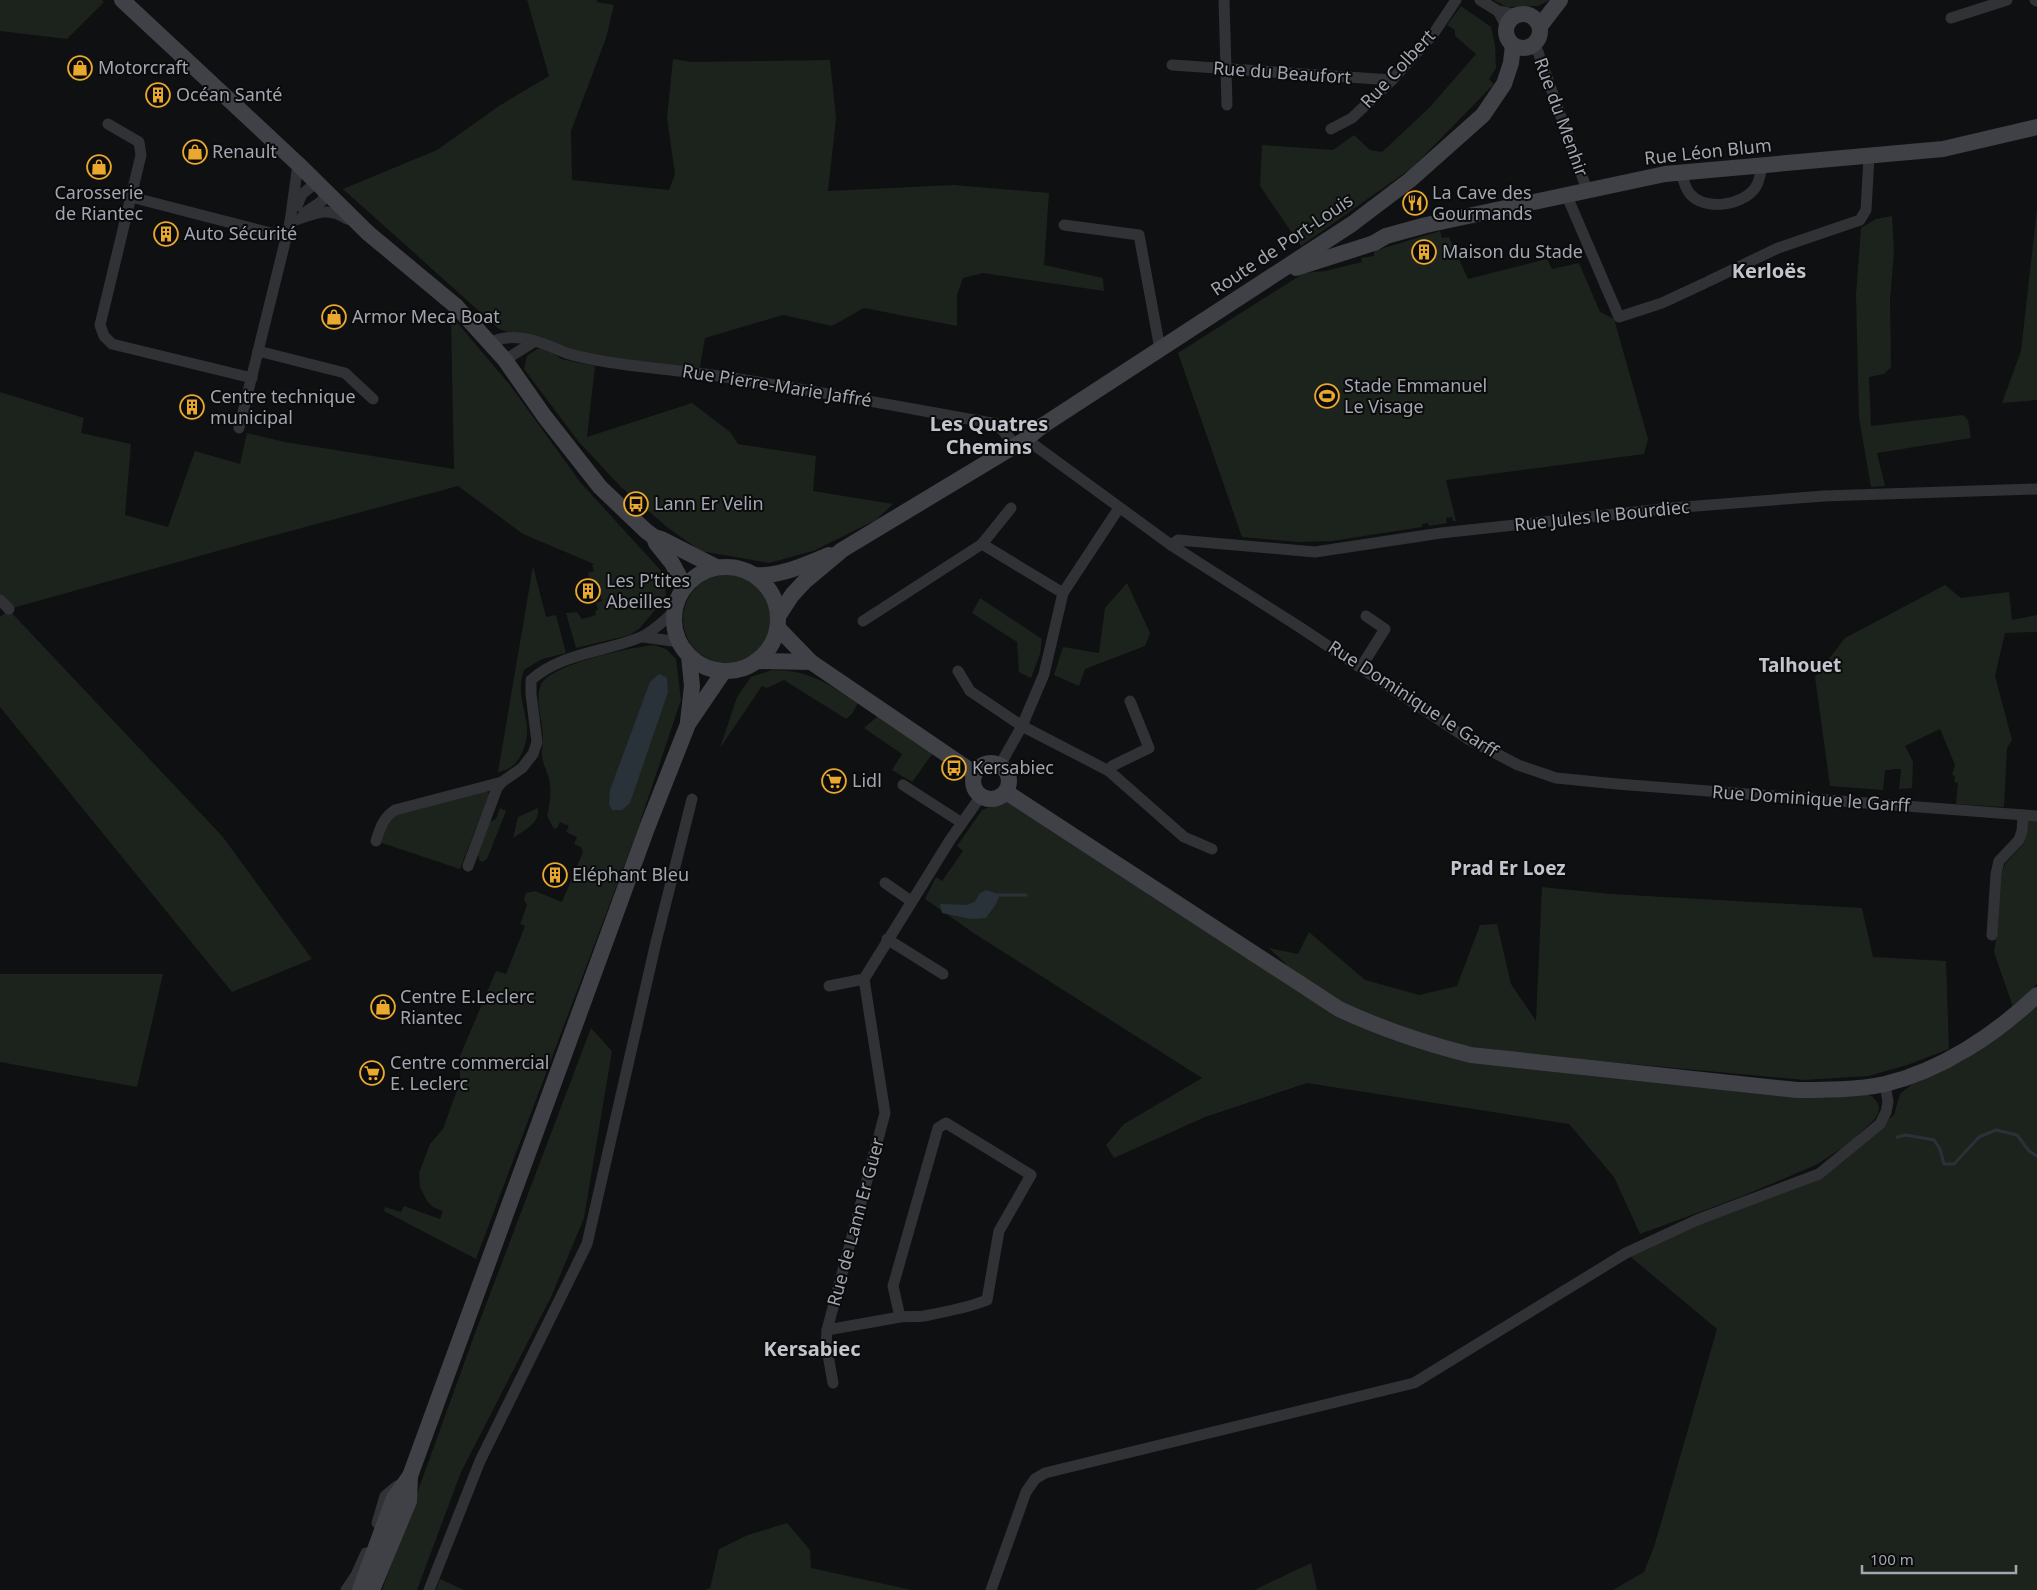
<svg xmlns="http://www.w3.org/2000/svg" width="2037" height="1590" font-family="'Noto Sans',sans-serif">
<rect width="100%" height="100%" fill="#0f1011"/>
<!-- green -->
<g fill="#1c231d">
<polygon points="0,0 102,0 104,2 67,39 0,31"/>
<polygon points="527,0 597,0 597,2 614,5 606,38 571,131 572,180 669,190 675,174 667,118 673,59 692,62 830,60 836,118 828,191 954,185 1049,193 1044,265 1103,278 1104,291 983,273 963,278 957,295 957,326 864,308 832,326 783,315 705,338 700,367 660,369 597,360 499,329 343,189 437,150 499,106 549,76"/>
<polygon points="1494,0 1550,0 1538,6 1506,7"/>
<polygon points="1461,6 1491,27 1495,45 1496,68 1489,79 1494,84 1413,167 1301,246 1260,186 1262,145 1333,150 1354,135 1370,150 1382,152 1430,107 1476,54 1455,36 1455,30 1447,25"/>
<polygon points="2037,209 2037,400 2002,403 2021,351"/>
<polygon points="1892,216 1894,252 1890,300 1891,367 1884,374 1869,377 1871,426 1963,415 1968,420 1971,438 1877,453 1885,486 1871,487 1859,418 1856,295 1861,228 1876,219"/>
<polygon points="1440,231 1442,238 1449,237 1468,279 1547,259 1552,269 1579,263 1600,312 1614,319 1648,439 1644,454 1446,480 1456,521 1453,521 1452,517 1446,518 1447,523 1429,526 1428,523 1422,524 1422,527 1332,541 1298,542 1242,537 1178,353 1304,273 1325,271 1362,262 1361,258 1374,256 1374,251"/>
<polygon points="455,320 510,385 581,483 664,574 666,597 640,628 630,635 576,648 566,613 577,612 582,619 596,615 595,611 598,610 596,603 602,601 598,586 592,587 588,573 594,571 592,565 594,564 523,534 458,486 246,543 9,609 0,600 0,392 84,418 81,433 131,444 125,515 168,527 195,451 240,464 247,433 285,442 454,469 451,321"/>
<polygon points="548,348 561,359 595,366 587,437 692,403 730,432 738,444 816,456 813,491 893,504 876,520 813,551 769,563 701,551 668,528 621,487 578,441 524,369 527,356 537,349"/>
<path d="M533,566L546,617L556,615L566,653L542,659L524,670C512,703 539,721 520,757C515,766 508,770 498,772Z"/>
<circle cx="727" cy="619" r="44"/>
<polygon points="1127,583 1150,633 1145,646 1085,669 1079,686 1054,675 1063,647 1099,653 1105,608"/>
<polygon points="1945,585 1961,598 2009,592 2012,620 2037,615 2037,632 2005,633 1995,676 2012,740 2007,748 2004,807 1956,804 1958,783 1954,782 1955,776 1952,775 1955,765 1940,729 1905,746 1913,762 1912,788 1899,789 1901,769 1892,769 1892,770 1885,770 1883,790 1830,786 1815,677 1845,638"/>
<polygon points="980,598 1042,639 1040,654 1031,678 1019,672 1017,642 972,613"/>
<polygon points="9,610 223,837 312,959 232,992 0,707 0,617"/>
<path d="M654,645L666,649L676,659L681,700L635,837L476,1259L384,1211L385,1207L401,1212L404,1206L440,1219L443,1211L433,1207L427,1201L420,1187L419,1173L430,1144L443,1129L460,1082V1056L496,971L506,974L525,926L520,924L527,905L524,899L526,893L535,891L562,902L583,852L581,847L574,844L577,837L566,832L569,826L560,822L557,828L554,829L547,816C550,803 552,792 549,779C547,771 543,764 542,757C541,751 543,744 543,738C543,721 534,701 541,685C549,664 633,647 654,645Z"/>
<path d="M772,670C809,670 827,683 858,703L852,714L846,719L784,680L767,688L762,686L720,748L737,697L751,677Z"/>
<polygon points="878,716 933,753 912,782 892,770 902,754 864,728"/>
<polygon points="487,791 489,794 460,869 376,841 391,819 400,813"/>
<polygon points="1006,800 1343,1018 1571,1071 1827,1098 1865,1093 1873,1097 1877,1102 1879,1107 1878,1114 1873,1121 1848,1144 1816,1165 1740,1197 1640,1234 1614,1177 1569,1124 1307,1083 1205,1117 1114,1158 1106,1145 1124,1124 1202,1078 975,934 925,899 936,877 942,881 963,851 957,846 982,810"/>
<polygon points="500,808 506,811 487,859 482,862 479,860 478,854 490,822 496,819"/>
<path d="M538,808C540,823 525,830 513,838L518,817Z"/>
<polygon points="2027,820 2037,821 2037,984 2013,1007 1994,952 1998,925 1999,882 2005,864 2024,843"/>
<polygon points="1542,887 1611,894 1862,908 1873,957 1946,961 1949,1049 1907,1065 1869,1076 1804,1080 1534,1055 1466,1046 1389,1024 1349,1006 1295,973 1269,948 1298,954 1309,932 1365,980 1419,995 1457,986 1480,925 1497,924 1511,984 1536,1021"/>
<polygon points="0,974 163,974 137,1087 0,1062"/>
<polygon points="2037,1004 2037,1590 1613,1590 1644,1572 1654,1547 1717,1329 1626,1253 1819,1174 1894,1115 1900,1094 1918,1079 1963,1061 2019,1021"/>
<polygon points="591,1028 612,1051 584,1218 551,1297 461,1472 417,1590 382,1590 474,1336"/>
<polygon points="787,1523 810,1550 811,1568 912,1590 704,1590 710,1588 719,1549 748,1535"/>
<polygon points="1311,1563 1317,1590 1254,1590"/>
<polygon points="440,1579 464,1590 436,1590"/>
</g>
<!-- water -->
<g fill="#2a3239">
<polygon points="659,674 667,678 668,692 630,803 622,810 612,810 609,804 610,790 650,682"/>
<polygon points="986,890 995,893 999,897 996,904 986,918 971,919 942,913 940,904 966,905 975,902 979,894"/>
</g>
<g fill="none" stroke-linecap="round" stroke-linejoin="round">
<!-- stream -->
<g stroke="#2a3239" stroke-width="3">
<polyline points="994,895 1026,895"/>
<polyline points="1897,1137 1906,1135 1934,1140 1940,1149 1944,1164 1954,1164 1979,1137 1996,1130 2017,1135 2029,1151 2037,1156"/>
</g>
<!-- street -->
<g stroke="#313236" stroke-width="11">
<polyline points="1224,0 1227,105"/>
<polyline points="1480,0 1498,11 1518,15"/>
<polyline points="2035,0 2037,1"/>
<polyline points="1498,11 1507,28"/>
<polyline points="1951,18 2007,0"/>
<polyline points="1532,46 1538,52 1587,190"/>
<polyline points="1172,65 1392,80"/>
<polyline points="108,124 139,142 141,155 100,325 104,336 112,344 252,378"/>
<polyline points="1331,129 1352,118 1392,80 1434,33 1456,0"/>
<path d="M1681,172C1683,179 1685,188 1690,194C1705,211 1742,206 1755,188C1760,181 1760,174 1762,166"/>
<polyline points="1566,194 1619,317 1662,303 1705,283"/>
<polyline points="131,197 286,237"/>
<polyline points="297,206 302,194 316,183"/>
<polyline points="304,213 322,201 325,193"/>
<path d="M290,222C312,215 327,205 347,219"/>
<polyline points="1064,225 1139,235 1160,349"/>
<polyline points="1709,281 1778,248 1860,220 1866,210 1869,157"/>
<path d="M490,343C514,330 544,343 566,353C575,356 586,358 596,360C632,367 669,369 705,374C803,388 900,407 997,424L1013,442"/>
<polyline points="258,351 345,373 373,399"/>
<polyline points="505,360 535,341"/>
<polyline points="239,428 290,222 298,164"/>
<polyline points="1026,439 1171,545 1301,628 1468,739 1518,765 1556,778 1617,784 2037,816"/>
<polyline points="982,544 1011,508"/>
<polyline points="1171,545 1178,540 1315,552 1441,533 1671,508 1824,496 2037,489"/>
<polyline points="0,600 9,609"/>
<polyline points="863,621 982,544 1063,593"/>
<polyline points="643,637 680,642"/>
<polyline points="1361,667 1385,629 1366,616"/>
<polyline points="958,671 970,691 1022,726 1109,771 1184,837 1212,849"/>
<polyline points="1000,765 1022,726 1044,674 1063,593 1119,508"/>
<polyline points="1109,771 1112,766 1149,748 1130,701"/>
<polyline points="903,785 962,823"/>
<path d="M376,841C380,828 383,818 395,810L502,782L522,768L533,754L537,742L531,694V680C561,653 605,652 641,637C653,632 664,620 674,612"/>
<polyline points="468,866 497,788 502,782"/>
<polyline points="885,883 911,901"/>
<polyline points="1992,935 1996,874 1999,861 2019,840 2022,831 2023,815"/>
<polyline points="887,939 943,974"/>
<polyline points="829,986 864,979"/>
<path d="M827,1330L900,1317C908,1316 916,1317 924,1316C945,1312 967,1308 987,1300L999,1231L1031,1175L946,1123L938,1128L893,1286L900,1317"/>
<polyline points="833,1383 826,1344 827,1330 885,1113 864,979 950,840 981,796"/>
<polyline points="377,1523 385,1496 397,1486"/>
<polyline points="346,1590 356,1575 366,1553"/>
<polyline points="429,1590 480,1461 587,1244 656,942 692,799"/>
<polyline points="991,1590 1026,1492 1035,1479 1045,1473 1414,1383 1626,1253 1697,1220 1819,1174 1880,1124 1886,1112 1888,1102 1885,1084"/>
</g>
<!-- secondary -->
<g stroke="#3f4146" stroke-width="16">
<polyline points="122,0 298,164 368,233 457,307 505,360 545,417 600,487 646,531 654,537 661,539 716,567"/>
<circle cx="1523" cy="31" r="17"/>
<polyline points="1540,26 1560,0"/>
<polyline points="1296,268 1374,243 1386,236 1426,225 1665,174 1943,149 2037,127"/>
<polyline points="654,537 656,543 672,563 685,587"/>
<circle cx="726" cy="619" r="52"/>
<path d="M755,575C780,577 806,564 829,555"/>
<polyline points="779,615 792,595 805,581 842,550 1026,439 1042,426 1352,224 1410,180 1483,115 1504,84 1511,63 1513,45"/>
<polyline points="778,628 811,662 974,773"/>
<polyline points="756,661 811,662"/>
<polyline points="688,722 692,686 689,656"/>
<circle cx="991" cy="781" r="18"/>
<path d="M1006,792L1339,1009C1384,1030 1423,1043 1471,1055L1797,1090C1826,1090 1857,1090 1885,1084C1942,1070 1995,1035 2037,995"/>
<polyline points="360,1590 394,1498 410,1476 647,828 688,724 724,671"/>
<polyline points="372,1590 409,1501 410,1476"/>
</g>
</g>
<!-- icons -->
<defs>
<g id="shop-ring" transform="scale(1.25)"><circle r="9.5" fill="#0b0b0c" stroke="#eaa82e" stroke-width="1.5"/><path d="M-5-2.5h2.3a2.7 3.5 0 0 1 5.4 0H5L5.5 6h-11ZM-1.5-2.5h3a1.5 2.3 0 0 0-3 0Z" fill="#eaa82e"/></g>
<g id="building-ring" transform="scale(1.25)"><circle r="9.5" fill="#0b0b0c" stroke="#eaa82e" stroke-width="1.5"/><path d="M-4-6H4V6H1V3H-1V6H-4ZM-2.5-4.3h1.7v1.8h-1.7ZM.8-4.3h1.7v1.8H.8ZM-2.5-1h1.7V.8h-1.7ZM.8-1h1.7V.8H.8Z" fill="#eaa82e"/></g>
<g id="restaurant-ring" transform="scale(1.25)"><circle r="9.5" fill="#0b0b0c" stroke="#eaa82e" stroke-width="1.5"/><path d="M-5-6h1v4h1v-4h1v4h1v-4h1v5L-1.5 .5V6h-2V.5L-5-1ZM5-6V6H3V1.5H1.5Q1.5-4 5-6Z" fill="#eaa82e"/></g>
<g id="stadium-ring" transform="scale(1.25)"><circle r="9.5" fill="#0b0b0c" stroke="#eaa82e" stroke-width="1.5"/><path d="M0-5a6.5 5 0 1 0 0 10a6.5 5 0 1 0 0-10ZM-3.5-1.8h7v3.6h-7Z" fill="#eaa82e"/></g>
<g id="bus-ring" transform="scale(1.25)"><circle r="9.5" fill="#0b0b0c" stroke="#eaa82e" stroke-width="1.5"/><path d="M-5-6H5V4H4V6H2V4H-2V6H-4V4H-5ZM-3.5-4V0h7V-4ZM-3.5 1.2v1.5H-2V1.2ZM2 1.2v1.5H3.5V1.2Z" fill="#eaa82e"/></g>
<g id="supermarket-ring" transform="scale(1.25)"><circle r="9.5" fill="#0b0b0c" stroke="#eaa82e" stroke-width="1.5"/><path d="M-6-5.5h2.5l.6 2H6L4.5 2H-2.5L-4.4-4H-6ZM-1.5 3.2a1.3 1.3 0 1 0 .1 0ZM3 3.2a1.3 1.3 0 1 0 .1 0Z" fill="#eaa82e"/></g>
</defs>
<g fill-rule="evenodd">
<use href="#shop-ring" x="80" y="68"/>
<use href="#building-ring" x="158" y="95"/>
<use href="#shop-ring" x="195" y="152"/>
<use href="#shop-ring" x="99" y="167"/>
<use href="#restaurant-ring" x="1415" y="203"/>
<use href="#building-ring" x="166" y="234"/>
<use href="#building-ring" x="1424" y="252"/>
<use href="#shop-ring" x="334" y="317"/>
<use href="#stadium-ring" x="1327" y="396"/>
<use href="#building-ring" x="192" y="407"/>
<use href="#bus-ring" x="636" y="504"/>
<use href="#building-ring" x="588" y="591"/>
<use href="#bus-ring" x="954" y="768"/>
<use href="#supermarket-ring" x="834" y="781"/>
<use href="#building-ring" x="555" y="875"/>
<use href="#shop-ring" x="383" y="1007"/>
<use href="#supermarket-ring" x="372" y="1073"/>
</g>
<g text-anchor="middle" stroke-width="4" stroke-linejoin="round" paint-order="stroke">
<!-- poi labels -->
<g font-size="18" fill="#a1a6b1" stroke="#0b0b0c" text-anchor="start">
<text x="98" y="74">Motorcraft</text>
<text x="176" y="101">Océan Santé</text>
<text x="212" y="158">Renault</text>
<text x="99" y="199" text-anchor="middle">Carosserie<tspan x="99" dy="21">de Riantec</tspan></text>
<text x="1432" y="199">La Cave des<tspan x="1432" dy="21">Gourmands</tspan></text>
<text x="184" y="240">Auto Sécurité</text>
<text x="1442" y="258">Maison du Stade</text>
<text x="352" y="323">Armor Meca Boat</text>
<text x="1344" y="392">Stade Emmanuel<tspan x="1344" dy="21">Le Visage</tspan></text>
<text x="210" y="403">Centre technique<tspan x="210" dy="21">municipal</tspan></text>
<text x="654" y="510">Lann Er Velin</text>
<text x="606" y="587">Les P'tites<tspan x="606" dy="21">Abeilles</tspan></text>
<text x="972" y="774">Kersabiec</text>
<text x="852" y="787">Lidl</text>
<text x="572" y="881">Eléphant Bleu</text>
<text x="400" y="1003">Centre E.Leclerc<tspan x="400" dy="21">Riantec</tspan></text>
<text x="390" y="1069">Centre commercial<tspan x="390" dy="21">E. Leclerc</tspan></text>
</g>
<!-- street labels -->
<g font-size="18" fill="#a1a6b1" stroke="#0b0b0c">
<text transform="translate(1398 69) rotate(-47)" y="6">Rue Colbert</text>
<text transform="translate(1282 73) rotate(4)" y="6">Rue du Beaufort</text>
<text transform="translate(1561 117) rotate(70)" y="6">Rue du Menhir</text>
<text transform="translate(1708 152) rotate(-6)" y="6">Rue Léon Blum</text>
<text transform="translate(1282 245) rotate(-34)" y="6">Route de Port-Louis</text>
<text transform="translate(777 386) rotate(9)" y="6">Rue Pierre-Marie Jaffré</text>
<text transform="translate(1602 516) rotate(-6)" y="6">Rue Jules le Bourdiec</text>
<text transform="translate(1413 699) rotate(33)" y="6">Rue Dominique le Garff</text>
<text transform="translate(1811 799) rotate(4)" y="6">Rue Dominique le Garff</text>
<text transform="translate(856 1222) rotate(-75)" y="6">Rue de Lann Er Guer</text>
</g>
<!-- neighbourhood labels -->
<g font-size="19" font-weight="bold" fill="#c2c5cd" stroke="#0b0b0c">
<text x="1800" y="672">Talhouet</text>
<text x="1508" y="875">Prad Er Loez</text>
</g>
<!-- quarter labels -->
<g font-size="20" font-weight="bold" fill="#c2c5cd" stroke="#0b0b0c">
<text x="1769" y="278">Kerloës</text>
<text x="989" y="431">Les Quatres<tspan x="989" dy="23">Chemins</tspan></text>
<text x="812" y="1356">Kersabiec</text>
</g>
</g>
<!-- scale -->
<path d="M1862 1565v8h154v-8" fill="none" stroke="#a1a6b1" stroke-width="2.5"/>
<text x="1870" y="1565" font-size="15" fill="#a1a6b1" stroke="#0b0b0c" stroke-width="4" paint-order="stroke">100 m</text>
</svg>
